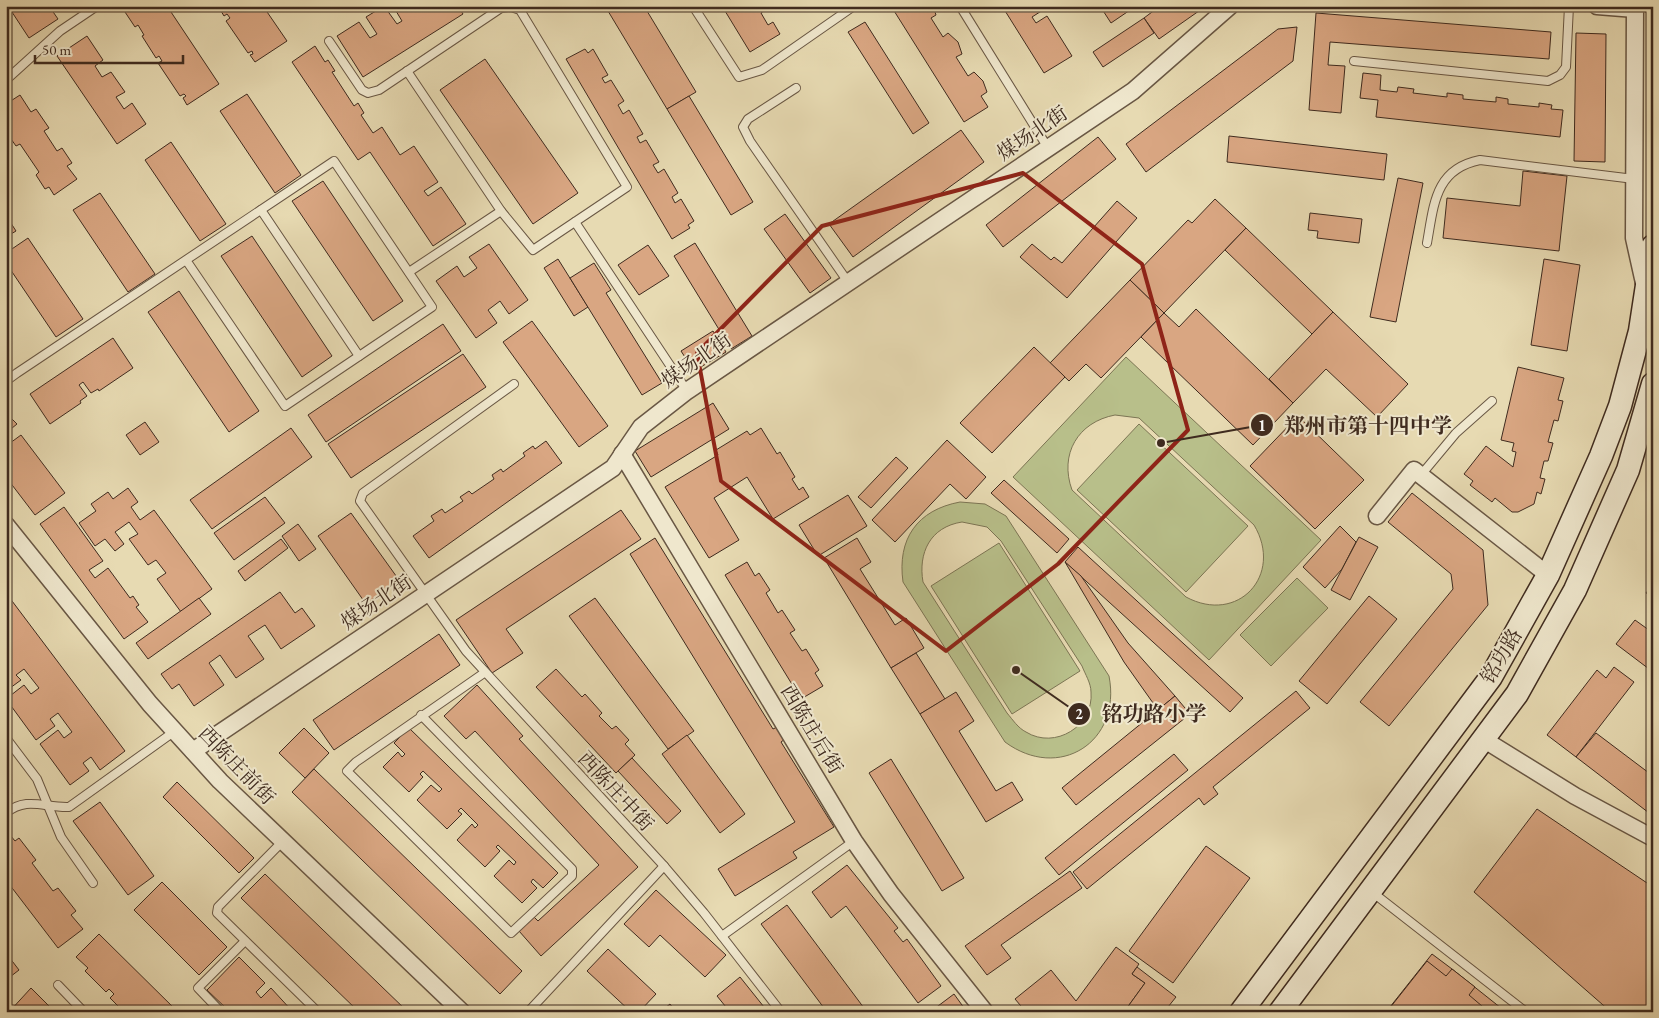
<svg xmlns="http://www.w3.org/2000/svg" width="1659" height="1018" font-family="'EB Garamond','Noto Serif SC',serif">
<rect width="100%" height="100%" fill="#e7dab2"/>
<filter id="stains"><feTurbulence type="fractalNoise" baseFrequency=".004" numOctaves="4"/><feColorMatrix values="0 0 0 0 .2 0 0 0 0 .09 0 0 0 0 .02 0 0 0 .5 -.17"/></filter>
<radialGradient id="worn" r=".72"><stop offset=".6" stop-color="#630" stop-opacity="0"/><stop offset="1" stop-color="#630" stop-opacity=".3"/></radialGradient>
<!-- green -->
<g fill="#b8bf8a" stroke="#7c7554" fill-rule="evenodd">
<path d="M1126,357L1321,540L1209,660L1013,477ZM1115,415L1139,418L1254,525C1284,575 1238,625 1186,597L1072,490C1059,454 1078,422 1115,415Z"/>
<polygon points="1139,424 1248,526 1186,592 1077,490"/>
<path d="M960,502L985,504L1006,516L1109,676C1122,742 1059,782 1005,742L903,582C897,539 917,510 960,502ZM962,522L987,527L1001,541L1082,666C1085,674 1091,683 1091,692C1094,726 1055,750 1026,732C1018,728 1013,720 1007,713L923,582C918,553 930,527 962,522Z"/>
<polygon points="999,543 1080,671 1012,714 931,586"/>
<polygon points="1297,578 1328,608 1271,666 1240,635"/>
</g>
<!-- building -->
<g fill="#d9a682" stroke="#3f2b1f">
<polygon points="8,6 49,6 58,19 29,38"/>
<polygon points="121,6 167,6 219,84 187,105 183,98 186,96 184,94 180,96 158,63 162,61 159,56 156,58 142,36 144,35 138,25 135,27"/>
<polygon points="218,6 263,6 287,41 255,62 250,55 253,54 252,51 248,53 226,21 230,18 227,14 224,16"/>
<polygon points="384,6 397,24 402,21 393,6 458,6 463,14 363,77 337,36 359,22 370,38 377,34 366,17"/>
<polygon points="483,6 495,6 486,12"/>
<polygon points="605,6 644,6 696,92 667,109"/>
<polygon points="722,6 766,6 765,10 761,13 768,25 773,22 780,34 750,52"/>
<polygon points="891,6 933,6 936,15 931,18 943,37 948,33 958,42 962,54 956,57 968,76 974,72 983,81 987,92 981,96 988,107 964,122"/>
<polygon points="1002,6 1041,6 1043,10 1032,17 1036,23 1047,16 1072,56 1044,73"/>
<polygon points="1100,6 1136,6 1111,23"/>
<polygon points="1160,6 1206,6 1159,39 1144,18"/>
<polygon points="1316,13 1551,32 1549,59 1330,42 1328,65 1345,66 1341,113 1309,110"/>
<polygon points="1144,18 1154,33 1103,67 1093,52"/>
<polygon points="865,22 929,123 913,134 848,32"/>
<polygon points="1297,27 1293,61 1146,172 1126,144 1278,29"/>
<polygon points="1576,33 1606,34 1605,162 1574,161"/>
<polygon points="87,36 103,60 95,66 102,77 111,72 125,92 116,97 124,109 132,103 146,124 117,144 57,56"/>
<polygon points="315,46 325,62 328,60 335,71 332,72 354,106 358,103 364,113 361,115 373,133 382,127 400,155 414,146 438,182 424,191 428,196 441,187 466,224 433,246 370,152 358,160 292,62"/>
<polygon points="585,49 588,53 593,49 608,75 602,78 605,83 611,80 624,101 618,105 623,114 629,110 643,134 637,137 640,143 646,140 659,162 653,165 658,173 664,169 678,193 672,197 675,203 681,199 694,221 688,225 690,228 672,239 566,59"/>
<polygon points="485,59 578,193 533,224 440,90"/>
<polygon points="1363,73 1381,75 1380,90 1397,92 1398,87 1414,89 1413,93 1447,97 1447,93 1463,95 1463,99 1496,102 1496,97 1508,99 1508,104 1539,107 1539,103 1552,105 1551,109 1563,110 1560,137 1376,117 1378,100 1360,98"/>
<polygon points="247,94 301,175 275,193 220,111"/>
<polygon points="20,95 31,112 36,109 49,128 44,131 57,151 62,148 72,163 67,166 77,179 54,195 49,187 45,189 36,175 39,172 20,144 16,146 6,132 6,104"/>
<polygon points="689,96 753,202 731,215 667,109"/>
<polygon points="961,130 984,162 853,257 829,224"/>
<polygon points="1229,136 1387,154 1384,180 1227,162"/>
<polygon points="1098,137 1116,159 1003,247 986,225"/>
<polygon points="171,142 226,224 200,241 145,160"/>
<polygon points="1523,171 1567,176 1559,251 1443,238 1447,198 1520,206"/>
<polygon points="1398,178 1423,183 1396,322 1370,317"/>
<polygon points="323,181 403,301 373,321 292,201"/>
<polygon points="100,193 155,274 128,292 73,210"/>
<polygon points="1215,199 1246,228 1164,313 1130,280 1188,220 1192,223"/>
<polygon points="1117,201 1137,218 1067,298 1020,257 1032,244 1051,260 1054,257 1062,263"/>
<polygon points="6,207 11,214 7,217 16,231 6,237"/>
<polygon points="1310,213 1362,219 1359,243 1317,238 1318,231 1308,230"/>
<polygon points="785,214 831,278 810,293 764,229"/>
<polygon points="1246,228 1333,312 1312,334 1225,250"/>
<polygon points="252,236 332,356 302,377 221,256"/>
<polygon points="28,238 83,319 56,337 6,263 6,253"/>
<polygon points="695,243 752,336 731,349 674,256"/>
<polygon points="489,244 528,300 509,314 500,301 488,310 497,323 476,338 436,281 457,266 464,277 477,268 469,257"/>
<polygon points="648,245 669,276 639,295 618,265"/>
<polygon points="558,259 588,307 574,316 544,268"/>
<polygon points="1544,259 1580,265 1567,351 1531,345"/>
<polygon points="594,263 611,290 606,293 662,383 642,395 570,278"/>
<polygon points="1130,280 1164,313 1101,378 1086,364 1069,381 1050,363"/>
<polygon points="179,291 259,411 229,432 148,312"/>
<polygon points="1196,309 1293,403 1253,445 1141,337 1164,313 1179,327"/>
<polygon points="1333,312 1408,384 1377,417 1326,369 1293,403 1269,379"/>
<polygon points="532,321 608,426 579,447 503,342"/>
<polygon points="443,324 461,351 326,442 308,415"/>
<polygon points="713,331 726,352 694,371 681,351"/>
<polygon points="113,338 133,368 99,391 98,389 91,393 83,382 79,385 87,396 80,401 81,403 50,424 30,394"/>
<polygon points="1034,347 1065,377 992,453 960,423"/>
<polygon points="463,354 486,387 351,478 328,444"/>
<polygon points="1518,367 1564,378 1558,400 1563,401 1558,421 1554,420 1548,442 1553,443 1548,461 1544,461 1540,478 1545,479 1541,494 1537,492 1534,504 1518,512 1512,512 1495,498 1492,502 1470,485 1473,481 1464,474 1486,446 1513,467 1516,452 1512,451 1514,443 1501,440"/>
<polygon points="713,403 729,429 651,477 635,451"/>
<polygon points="1298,416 1364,480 1315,529 1250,466"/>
<polygon points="6,417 9,421 12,419 17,424 6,433"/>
<polygon points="145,422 159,442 140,455 126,435"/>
<polygon points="291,428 312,457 212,529 190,500"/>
<polygon points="761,428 777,454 780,452 795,477 792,479 799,490 803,487 809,497 773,519 747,477 714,498 739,540 709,558 665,487 718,455 716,450 747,431 750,435"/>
<polygon points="21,435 65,493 35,515 6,477 6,446"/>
<polygon points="947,440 986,477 966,499 950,484 895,542 872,520"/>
<polygon points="546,441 562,463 429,558 413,536 434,521 431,516 442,509 445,513 463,501 460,497 469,491 472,494 494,479 492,475 501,469 503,472 525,456 523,453 533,446 535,449"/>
<polygon points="896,457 908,468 871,508 858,497"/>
<polygon points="1004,480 1069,539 1057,553 991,493"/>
<polygon points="128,488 138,502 131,507 140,520 154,510 212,589 181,612 157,579 166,573 156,560 148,565 129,539 138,534 129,522 115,532 124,544 115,551 105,539 95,546 79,523 96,511 91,504 108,492 113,499"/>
<polygon points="1412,493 1483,550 1488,605 1389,726 1360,702 1453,589 1451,574 1388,522"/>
<polygon points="848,495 867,526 818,556 799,525"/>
<polygon points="265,497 285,523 234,560 214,533"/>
<polygon points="64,507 103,561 89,570 95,578 108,568 130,598 133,596 139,605 136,607 148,622 124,639 40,524"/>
<polygon points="621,510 641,539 506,629 523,653 492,673 456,620"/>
<polygon points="351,513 399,580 366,604 318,536"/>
<polygon points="298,524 316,549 299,561 282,536"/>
<polygon points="1340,526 1356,542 1342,569 1325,588 1303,567"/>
<polygon points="1359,537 1378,547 1350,600 1331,590"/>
<polygon points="655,538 773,729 777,727 785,739 781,742 834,827 793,852 797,858 735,896 718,869 795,822 630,554"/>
<polygon points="857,538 871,562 860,569 895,625 906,618 924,648 891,668 824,558"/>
<polygon points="281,539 288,548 245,581 238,571"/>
<polygon points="1078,547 1243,698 1230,712 1065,562"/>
<polygon points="747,562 755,576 759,573 770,590 766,593 778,613 782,610 795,630 790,633 802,651 806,649 819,670 815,673 823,686 801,699 725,575"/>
<polygon points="1065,562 1081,576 1128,643 1175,696 1158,710 1124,662"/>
<polygon points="1653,584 1653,598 1646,593"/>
<polygon points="280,592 295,613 302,608 315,626 281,649 265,625 248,636 264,659 236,678 220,655 209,663 224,685 194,706 179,684 172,689 161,674"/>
<polygon points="6,593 125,751 100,770 91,757 83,763 89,771 70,785 40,744 58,730 64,738 72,732 58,713 50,719 55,726 36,740 6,699 24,685 31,694 39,688 24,669 16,675 21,680 6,691"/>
<polygon points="1369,596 1397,619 1327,704 1299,681"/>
<polygon points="199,598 211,614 148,659 136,643"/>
<polygon points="595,598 694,731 668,749 569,616"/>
<polygon points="1635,620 1653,633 1653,672 1616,644"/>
<polygon points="439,634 460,665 334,750 313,720"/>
<polygon points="916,653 945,699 920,714 891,668"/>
<polygon points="1614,667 1634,682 1576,757 1547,735 1597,670 1606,678"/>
<polygon points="556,669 582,697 585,694 602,713 599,716 612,729 616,726 629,740 625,744 635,755 616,773 536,687"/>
<polygon points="477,685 523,736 519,739 638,867 541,956 519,931 534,917 538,921 599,865 475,731 466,739 444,716"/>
<polygon points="1296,691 1310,708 1213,787 1218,794 1204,805 1199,798 1087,889 1073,872"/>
<polygon points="956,692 974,721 959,731 996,791 1012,782 1023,800 986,822 920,714"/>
<polygon points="1175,696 1190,714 1076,805 1062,788"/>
<polygon points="304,728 329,753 305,778 279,753"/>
<polygon points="409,728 558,873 543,888 533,879 531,882 537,888 522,903 494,876 509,860 514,865 516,862 498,845 496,847 500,851 485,867 457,840 472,824 475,828 478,825 461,808 458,811 462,814 447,829 417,800 431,785 439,792 442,789 423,771 420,774 423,777 409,792 383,767 398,752 402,757 405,754 394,743"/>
<polygon points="1596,733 1653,776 1653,816 1576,757"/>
<polygon points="687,735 745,814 720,833 662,754"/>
<polygon points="1174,754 1188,770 1059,875 1045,858"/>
<polygon points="632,758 681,811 667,824 618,771"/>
<polygon points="891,759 964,878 942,891 869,773"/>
<polygon points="314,769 522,971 500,994 292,792"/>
<polygon points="177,782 254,858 239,873 163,797"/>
<polygon points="6,786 12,794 6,798"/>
<polygon points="100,802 154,876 128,895 73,821"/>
<polygon points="1537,809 1653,887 1653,1012 1611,1012 1474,892"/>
<polygon points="6,830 15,841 19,838 36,860 32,863 53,891 58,888 76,911 71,915 83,929 58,948 6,880"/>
<polygon points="1206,846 1250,878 1173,983 1129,951"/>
<polygon points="847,865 898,928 894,931 903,942 907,939 941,986 918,1003 846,906 831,918 812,892"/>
<polygon points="1070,871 1082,888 1001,945 1011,958 987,975 965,946"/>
<polygon points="265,874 408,1012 359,1012 241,898"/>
<polygon points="162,882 227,947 199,975 134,910"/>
<polygon points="656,890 726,955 705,977 660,935 649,947 624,924"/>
<polygon points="787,905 867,1012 827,1012 761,924"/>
<polygon points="99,934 178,1012 124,1012 110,998 114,994 109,989 106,992 85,971 88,968 76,957"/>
<polygon points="1116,947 1139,964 1132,974 1145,983 1124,1012 1026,1012 1015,999 1051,970 1076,1001"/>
<polygon points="608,949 656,994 639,1012 631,1012 587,971"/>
<polygon points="6,953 19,970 6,980"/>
<polygon points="1432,954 1452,969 1506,1012 1386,1012"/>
<polygon points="239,957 265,983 256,992 261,998 271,988 293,1012 230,1012 207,990"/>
<polygon points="1427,961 1446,976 1452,969 1475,987 1469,995 1489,1012 1393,1012 1389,1009"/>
<polygon points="1137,967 1176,997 1164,1012 1124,1012 1145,983 1132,974"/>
<polygon points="740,977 768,1012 730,1012 717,996"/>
<polygon points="31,988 55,1012 9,1012"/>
<polygon points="954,994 967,1012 930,1012"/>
<polygon points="670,1004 676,1012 660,1012"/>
<polygon points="551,1006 557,1012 545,1012"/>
</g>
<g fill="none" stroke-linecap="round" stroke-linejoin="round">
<!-- lane casing -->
<g stroke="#695744" stroke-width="10">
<g id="lane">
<polyline points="693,6 739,77 762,70 854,6"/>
<polyline points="960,6 1048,148"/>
<polyline points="329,41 362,90 368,93 379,90 501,8 511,7 520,10 627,187 533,250 501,211"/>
<polyline points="1354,61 1548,81 1560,75 1566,67 1569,6"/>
<polyline points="407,71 501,211 409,272"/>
<polyline points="6,80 60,31 97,6"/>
<polyline points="796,88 748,119 743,127 750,141 848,282"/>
<polyline points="261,210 359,356"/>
<polyline points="575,222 687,391"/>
<path d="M1427,243C1434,204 1435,169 1480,160L1634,179"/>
<polyline points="6,381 17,373 334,161 432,307 285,406 186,260"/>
<polyline points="514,384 363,493 360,501 466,651 664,866 704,913 781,1012"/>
<polyline points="1421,475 1456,433 1492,401"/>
<polyline points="421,715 572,869 572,876 511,933 347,771 356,762 484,673"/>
<polyline points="6,738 37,779 61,837 93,883"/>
<path d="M6,813C27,796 44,808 69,807L175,731"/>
<polyline points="283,841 218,907 217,913 318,1012"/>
<polyline points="1372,892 1526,1012"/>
<polyline points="722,936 854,841"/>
<polyline points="58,985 84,1012"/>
<polyline points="221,1012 198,988 245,941"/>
<polyline points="528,1012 664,866"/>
</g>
</g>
<!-- street casing -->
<g stroke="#695744" stroke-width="19">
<g id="street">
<polyline points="1597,6 1635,9"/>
<polyline points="1635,6 1634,238 1644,283"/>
<polyline points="622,454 854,841 891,894 985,1012"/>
<polyline points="1377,516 1414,470 1548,575"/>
<polyline points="6,525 150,704 220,781 462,1012"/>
<polyline points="1483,739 1575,796 1653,838"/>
<polyline points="193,751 613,468 641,427 687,391 1133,91 1230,6"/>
</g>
</g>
<!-- secondary casing -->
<g stroke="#3f2b1f" stroke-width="25">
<g id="secondary">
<polyline points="1241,1012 1491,677 1548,575 1601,456 1620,406 1640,331 1653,246"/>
<polyline points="1280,1012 1517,694 1575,590 1628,470 1653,384"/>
</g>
</g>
<!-- lane -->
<use href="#lane" stroke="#efe7cd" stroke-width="8"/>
<!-- street -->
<use href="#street" stroke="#efe7cd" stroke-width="16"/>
<!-- secondary -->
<use href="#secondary" stroke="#efe7cd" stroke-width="22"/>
</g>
<!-- marked area -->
<path fill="none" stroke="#8f2418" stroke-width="4" stroke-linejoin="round" d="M1023,173L1142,264L1188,430L1058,564L946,651L721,481L697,353L822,226Z"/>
<g text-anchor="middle" stroke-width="4" stroke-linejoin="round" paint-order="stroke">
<!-- street labels -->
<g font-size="20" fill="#3f2b1f" stroke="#efe7cd">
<text transform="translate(1032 133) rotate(-34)" y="7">煤场北街</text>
<text transform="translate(696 360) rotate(-35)" y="7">煤场北街</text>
<text transform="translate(376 602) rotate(-34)" y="7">煤场北街</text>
<text transform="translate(1501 656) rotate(-59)" y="7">铭功路</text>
<text transform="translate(812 729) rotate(59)" y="7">西陈庄后街</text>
<text transform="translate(237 765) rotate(46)" y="7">西陈庄前街</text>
<text transform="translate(616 791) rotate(47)" y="7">西陈庄中街</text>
</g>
</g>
<!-- callouts -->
<path fill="none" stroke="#3f2b1f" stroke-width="2" d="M1161 443L1262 425M1016 670L1079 714"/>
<g fill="#3f2b1f" stroke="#efe7cd" stroke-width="2">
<circle cx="1161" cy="443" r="5"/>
<circle cx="1016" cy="670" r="5"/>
<circle cx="1262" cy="425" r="12"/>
<circle cx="1079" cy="714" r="12"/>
</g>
<g font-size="15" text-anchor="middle" font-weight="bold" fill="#fff">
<text x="1262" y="431">1</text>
<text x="1079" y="719">2</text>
</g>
<g font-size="21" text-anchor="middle" font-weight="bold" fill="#3f2b1f" stroke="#efe7cd" stroke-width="4" stroke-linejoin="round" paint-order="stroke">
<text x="1368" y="433">郑州市第十四中学</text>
<text x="1154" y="721">铭功路小学</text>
</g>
<!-- margin -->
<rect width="1659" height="1018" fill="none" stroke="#e7dab2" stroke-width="25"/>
<rect x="8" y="8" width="1644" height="1003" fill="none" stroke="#3f2b1f" stroke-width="2.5"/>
<rect x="12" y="12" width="1634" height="993" fill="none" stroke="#3f2b1f"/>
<!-- scale -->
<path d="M35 55v8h148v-8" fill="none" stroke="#3f2b1f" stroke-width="2.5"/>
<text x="42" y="55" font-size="15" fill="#3f2b1f" stroke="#efe7cd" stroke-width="4" paint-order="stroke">50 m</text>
<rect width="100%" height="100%" filter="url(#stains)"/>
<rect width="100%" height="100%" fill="url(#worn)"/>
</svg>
